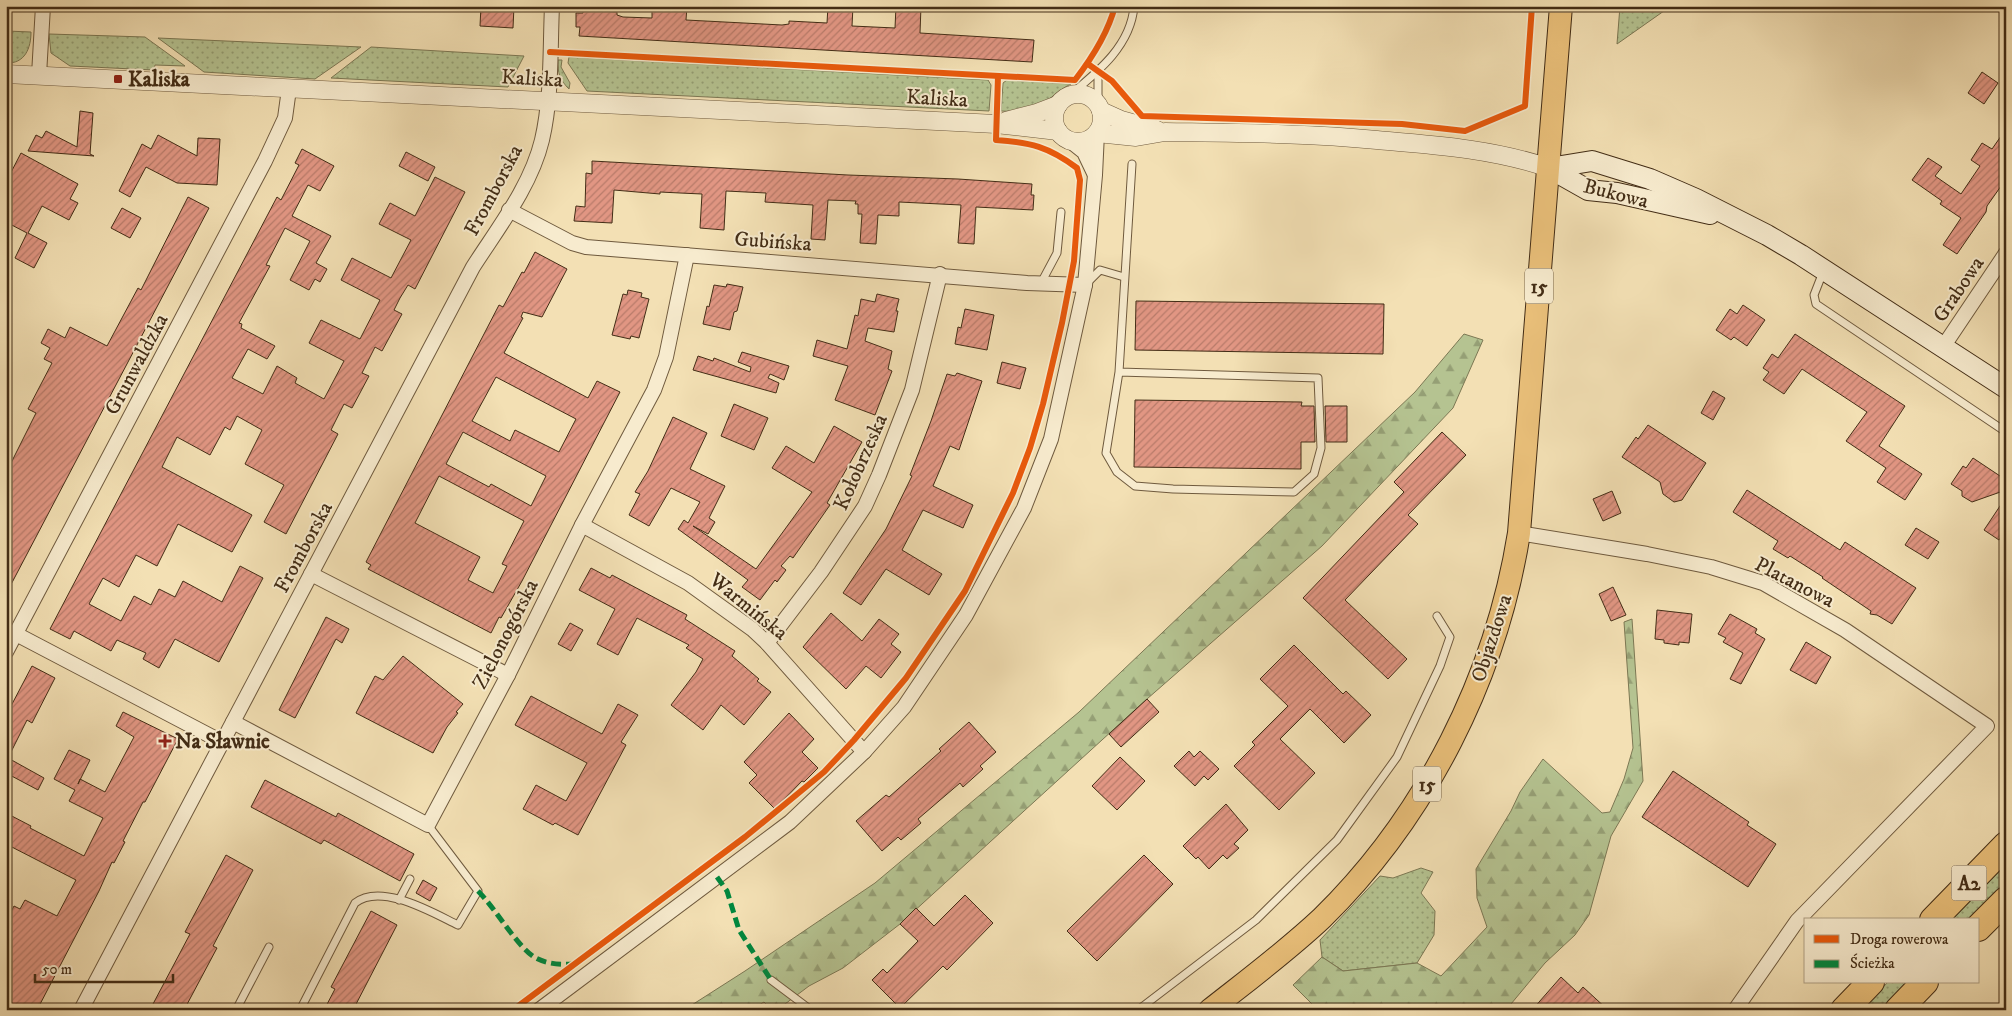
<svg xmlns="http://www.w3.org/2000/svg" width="2012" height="1016" font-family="'IM FELL DW Pica',serif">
<defs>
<pattern id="grass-dots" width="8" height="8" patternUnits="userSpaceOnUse" patternTransform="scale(1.25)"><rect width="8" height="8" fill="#b5c391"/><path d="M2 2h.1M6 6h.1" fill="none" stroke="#959f75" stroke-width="1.8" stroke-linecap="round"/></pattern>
<pattern id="forest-firs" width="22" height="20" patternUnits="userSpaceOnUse" patternTransform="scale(1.25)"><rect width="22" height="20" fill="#b5c391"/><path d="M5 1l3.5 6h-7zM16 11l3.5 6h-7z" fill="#959f75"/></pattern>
<pattern id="building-hatch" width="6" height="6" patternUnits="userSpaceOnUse" patternTransform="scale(1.25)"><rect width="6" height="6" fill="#e19683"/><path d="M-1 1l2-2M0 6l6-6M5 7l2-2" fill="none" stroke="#b87b6a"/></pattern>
</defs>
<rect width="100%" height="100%" fill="#f3e0b4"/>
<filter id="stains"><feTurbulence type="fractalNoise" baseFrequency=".004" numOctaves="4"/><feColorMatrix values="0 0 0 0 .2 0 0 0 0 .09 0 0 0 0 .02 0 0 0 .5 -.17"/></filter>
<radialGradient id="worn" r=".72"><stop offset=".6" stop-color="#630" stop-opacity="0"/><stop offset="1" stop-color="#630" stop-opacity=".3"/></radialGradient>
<!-- grass -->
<g fill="url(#grass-dots)" stroke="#7c7854">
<polygon points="1620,6 1671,6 1617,44"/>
<path d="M6,31L31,32C31,48 25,64 6,63Z"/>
<polygon points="49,34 145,37 185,66 155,65 154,70 70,66 51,53"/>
<polygon points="158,38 361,47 315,79 204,72"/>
<polygon points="371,47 524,56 508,87 331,78"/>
<polygon points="569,57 988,80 991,85 989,111 587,91 568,63"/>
<path d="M558,60H562L561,67L570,83L569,89C559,79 558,74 558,60Z"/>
<path d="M1007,80L1071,84C1060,89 1054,96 1045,102C1032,109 1015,112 1001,111L1003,83Z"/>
<polygon points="2006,863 2006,884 1971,920 1950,920"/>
<polygon points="1421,868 1433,872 1421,893 1435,911 1434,935 1417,963 1343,971 1322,957 1320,940 1380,876 1393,878"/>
<polygon points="1888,982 1909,982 1882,1010 1861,1010"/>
</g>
<!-- forest -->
<g fill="url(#forest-firs)" stroke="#7c7854">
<polygon points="1464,334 1483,340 1453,408 1322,546 1147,699 900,924 843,968 809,986 777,1010 772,1010 764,1002 751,1010 684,1010 745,971 875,883 1079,712 1415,392"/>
<polygon points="1632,619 1643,781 1611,836 1589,915 1575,935 1545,963 1506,1010 1318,1010 1293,985 1322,957 1343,971 1417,963 1441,976 1487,927 1477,898 1476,869 1511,811 1520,792 1543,759 1602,813 1610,812 1624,779 1633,748 1624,622"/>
</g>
<!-- building -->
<g fill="url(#building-hatch)" stroke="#432d16" fill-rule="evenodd">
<polygon points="481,6 514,6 513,28 480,26"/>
<polygon points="652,6 687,6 686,20 782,25 789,24 789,21 827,23 828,6 853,6 852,26 895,28 896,6 921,6 920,33 1034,40 1032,62 579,36 580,27 576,27 576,13 583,13 583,10 617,12 617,15 623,17 652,18"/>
<polygon points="1982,72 1998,83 1984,104 1968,93"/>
<polygon points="80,111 93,113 90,154 94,156 28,151 36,135 42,138 46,131 77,147"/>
<polygon points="2006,129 2006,179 1987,206 1986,212 1957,254 1943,245 1961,218 1940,204 1942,201 1912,180 1928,158 1942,167 1935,176 1961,194 1980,166 1971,160 1982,143 1992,149"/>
<polygon points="158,135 197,156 198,138 220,139 217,185 177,183 146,167 130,197 119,191 142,144 151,149"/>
<polygon points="302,149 334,166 320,191 308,185 292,216 331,236 316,263 327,269 320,282 315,279 309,290 290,280 310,241 285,228 266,265 270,266 239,323 242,324 241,328 275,346 267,359 248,349 232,378 263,394 277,366 297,378 295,383 324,399 344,361 309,343 321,320 360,339 380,300 341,280 352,258 391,278 411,240 379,224 390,203 415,216 435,177 465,192 415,289 408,285 400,298 394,310 402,314 382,351 375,347 362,373 369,376 352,408 344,404 331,430 338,434 286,534 264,522 284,485 245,464 262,430 237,416 230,430 225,427 210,455 177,437 162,467 252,515 232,552 178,524 157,566 136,555 119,587 103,578 89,604 121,621 134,596 151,605 159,589 175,597 183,581 222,602 240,566 263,578 219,662 175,639 159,668 143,659 146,653 117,640 111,651 74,631 70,639 50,629 277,197 281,200 299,165 295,163"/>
<polygon points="406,152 435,167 428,181 399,166"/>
<polygon points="21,153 78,184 70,199 78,203 69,220 42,206 28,233 47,243 34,268 15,258 27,233 6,222 6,182"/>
<polygon points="592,161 848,175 958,179 1032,184 1031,195 1034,195 1033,210 976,207 974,244 958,243 961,205 899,202 899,216 878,215 876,244 860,243 862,214 858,214 858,204 855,204 856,201 828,200 825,240 811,239 813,205 765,202 766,193 726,191 724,230 700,228 702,194 680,193 660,192 660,194 614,190 612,223 574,221 576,206 585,207 586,173 592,174"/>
<polygon points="188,197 209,208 6,594 6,473 36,413 28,409 52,363 44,359 50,348 41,343 48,329 65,338 70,327 107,346 138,288 141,290"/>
<polygon points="122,208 141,218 130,238 111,228"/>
<path d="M535,252L567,269L542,317L523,312L521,317L523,318L504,353L588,398L597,381L620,392L522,581L501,618L499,617L491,633L368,569L371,565L366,562L499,305L503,307L522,272L524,273ZM496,377L576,419L559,452L515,430L510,441L472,421ZM463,432L546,476L531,506L491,484L489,487L446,464ZM439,476L524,521L502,564L507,566L493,593L468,580L480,557L415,523Z"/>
<polygon points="727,284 743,287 737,311 734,312 730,330 703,324 707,306 709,307 714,285 726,287"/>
<polygon points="628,290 642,293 641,297 649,299 639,338 631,336 630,339 612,335 623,294 627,295"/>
<polygon points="877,294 899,299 896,311 898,311 894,332 868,328 865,341 892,351 888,369 892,371 875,415 835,400 848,366 813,356 817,340 847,349 855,315 858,316 861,299 875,302"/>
<polygon points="1136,301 1384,304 1383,354 1135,350"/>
<polygon points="1743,305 1765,320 1747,346 1734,337 1731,340 1716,330 1730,309 1737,314"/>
<polygon points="965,309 994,315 987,350 955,344 958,327 961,328"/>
<polygon points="1795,334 1905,406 1879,446 1922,474 1905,500 1877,482 1886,468 1846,441 1867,412 1802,369 1784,394 1763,380 1769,372 1763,368 1772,354 1778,358"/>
<polygon points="742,352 789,366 784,380 770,374 768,378 779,383 776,393 693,370 698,356 713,361 714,358 750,372 751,367 738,362"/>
<polygon points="1002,362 1026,368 1020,389 997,383"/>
<polygon points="957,373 982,381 959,450 950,446 933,486 973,505 963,528 923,510 902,550 942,574 929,595 886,569 861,605 843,593 886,529 912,476 910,475 931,421 947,374 955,376"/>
<polygon points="1713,391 1725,398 1713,420 1701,413"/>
<polygon points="1135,400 1302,402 1301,406 1314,406 1315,442 1301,442 1301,469 1134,467"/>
<polygon points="734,404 768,418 754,450 721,436"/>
<polygon points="1325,406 1347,406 1347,442 1326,442"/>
<polygon points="673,417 707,433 690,469 725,486 709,518 715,522 708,534 693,526 756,569 812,492 772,468 786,446 814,463 834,426 862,442 827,503 830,505 793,558 790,556 781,566 786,570 777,582 775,580 760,600 742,587 748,580 678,529 684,520 688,523 700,502 671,488 649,526 629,515 640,494 635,492 648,471"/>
<polygon points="1648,425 1706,463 1682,500 1674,502 1663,494 1660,482 1622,457 1636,437 1638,439"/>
<polygon points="1442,432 1466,455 1408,515 1418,524 1345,600 1407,659 1388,679 1303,598 1404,492 1394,482"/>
<polygon points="1973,458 2006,480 2006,490 1972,502 1962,496 1962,491 1951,484 1963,466 1966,468"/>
<polygon points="1747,490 1840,550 1845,542 1916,588 1892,624 1877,615 1870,614 1871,611 1822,578 1823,577 1790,556 1788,558 1773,549 1778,541 1733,512"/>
<polygon points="1612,491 1621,513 1603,521 1593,499"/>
<polygon points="2006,497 2006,529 1999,540 1984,530"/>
<polygon points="1916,528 1939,542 1928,559 1905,545"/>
<polygon points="591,568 610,578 612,575 687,615 685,619 735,651 732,656 759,679 757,681 771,692 744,725 721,705 703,730 671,705 696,672 703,659 686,648 689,645 637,618 618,655 597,644 615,609 579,590"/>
<polygon points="1613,587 1626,615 1611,621 1599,594"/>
<polygon points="1657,610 1692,614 1689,643 1679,642 1679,645 1664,643 1664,640 1655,639"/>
<polygon points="831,613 862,641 879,619 899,634 891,644 901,652 881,678 866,666 846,689 803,647"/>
<polygon points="1730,614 1757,629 1755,633 1765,639 1741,684 1730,679 1743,653 1723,642 1726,638 1718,634"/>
<polygon points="326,617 349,629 342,643 336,639 295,718 279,710"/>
<polygon points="570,623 583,630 571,651 558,644"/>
<polygon points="1806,642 1831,657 1816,684 1790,670"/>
<polygon points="1294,645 1343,694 1346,691 1371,715 1344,743 1310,709 1280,739 1315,773 1279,810 1234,766 1255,745 1252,742 1288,706 1260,679"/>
<polygon points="403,656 463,704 456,712 458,713 447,727 433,753 356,713 375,676 383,680"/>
<polygon points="32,666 55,678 32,723 27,720 8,758 44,778 38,790 6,773 6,704 11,706"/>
<polygon points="531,696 602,734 618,704 638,715 621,742 626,745 578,835 555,823 553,825 523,809 536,785 566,801 587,763 515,725"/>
<polygon points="1147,699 1159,712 1121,747 1109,734"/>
<polygon points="123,712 178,739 145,802 143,802 123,841 125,842 114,863 112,862 99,891 37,1010 6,1010 6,921 14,906 20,909 25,900 57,916 76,880 6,844 6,813 31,826 30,828 84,856 103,818 69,801 75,790 54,779 69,750 90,760 78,784 80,779 105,792 134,737 116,726"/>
<polygon points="789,713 814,739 802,752 818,768 804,782 802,781 775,809 749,783 757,775 744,762"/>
<polygon points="969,722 996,752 980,766 983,769 963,787 960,783 918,819 921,823 901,840 898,837 882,851 856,821 886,795 889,797 941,751 939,749"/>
<polygon points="1189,751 1194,757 1200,751 1219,769 1208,780 1204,776 1195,786 1174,766"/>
<polygon points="1120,757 1145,781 1117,810 1092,786"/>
<polygon points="1673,771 1749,822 1747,825 1776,844 1748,887 1642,817"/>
<polygon points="265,780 336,817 338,813 414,854 400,881 324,840 321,844 251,807"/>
<polygon points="1226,804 1248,830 1234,844 1239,848 1227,859 1223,855 1209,869 1198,857 1196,859 1183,846"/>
<polygon points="226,855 253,870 213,946 217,948 184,1010 164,1010 153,1004 190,934 185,932"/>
<polygon points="1144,855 1173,884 1097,961 1067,931"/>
<polygon points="423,880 437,888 430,901 416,893"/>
<polygon points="965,895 993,923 947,970 943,966 900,1008 872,980 883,969 887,973 918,941 900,924 916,908 934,926"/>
<polygon points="371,911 397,925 353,1010 324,1010 335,989 331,987"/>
<polygon points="1561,977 1578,993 1583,987 1608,1010 1532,1010"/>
</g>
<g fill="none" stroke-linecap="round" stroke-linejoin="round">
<!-- service casing -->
<g stroke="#6f5a3e" stroke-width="9">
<g id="service">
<path d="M1071,94C1099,71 1131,45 1134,6"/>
<polyline points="1098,104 1098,72"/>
<polyline points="1823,272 1814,295 1816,304 2006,432"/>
<polyline points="1041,283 1057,253 1061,212"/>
<polyline points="1087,283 1100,270 1124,277"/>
<polyline points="1119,372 1318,378 1321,448 1314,474 1294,492 1173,489 1135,486 1117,472 1106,453 1119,372 1132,164"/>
<polyline points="399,900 410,879"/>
<polyline points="771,980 811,1010"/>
<polyline points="236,1010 269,947"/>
<path d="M300,1010L355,903C381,882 433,913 458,925L478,891L428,825"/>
<polyline points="1138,1010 1256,920 1337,840 1397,757 1440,666 1450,637 1437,616"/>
</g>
</g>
<!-- minor casing -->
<g stroke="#6f5a3e" stroke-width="16">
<g id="minor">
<polyline points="39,75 43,6"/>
<polyline points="1069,140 1084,152 1094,173"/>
<polyline points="509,210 572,243 586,247 1027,283 1085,285"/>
<polyline points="1943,347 2006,253"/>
<polyline points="582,525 688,583 752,629 767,643 864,752"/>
<polyline points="1519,533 1647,554 1711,567 1763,583 1845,630 1987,726 1797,921 1735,1010"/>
<polyline points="311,574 508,675"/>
<polyline points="16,634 222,742"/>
<polyline points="767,643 821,572 865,506 879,475 912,390 940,274"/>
<polyline points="6,652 265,161 285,118 289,89"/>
<polyline points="233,722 428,825 508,675 582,525 654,390 666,357 687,255"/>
<path d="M81,1010L473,267C498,228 531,186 542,140C552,97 550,50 552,6"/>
<polyline points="539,1010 790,822 864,752 904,707 966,615 1024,508 1051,439 1085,285 1095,175 1097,133"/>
</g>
</g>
<!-- tertiary casing -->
<g stroke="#6f5a3e" stroke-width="19">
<g id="tertiary">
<polyline points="6,74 996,124 1058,131"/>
<circle cx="1078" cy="118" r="24"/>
<polyline points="1101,111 1121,120 1157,130"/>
<polyline points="1006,121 1037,113 1058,105"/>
<path d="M1097,133L1136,137L1165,132C1235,133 1307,133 1377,140C1435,145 1494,149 1549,168"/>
</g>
</g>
<!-- secondary casing -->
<g stroke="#432d16" stroke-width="22">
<g id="secondary">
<polyline points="1549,168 1592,161 1650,179 1696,199 1767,235 1801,255 2006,388"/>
<polyline points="1549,168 1588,190 1617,193 1710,214"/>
</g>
</g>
<!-- primary casing -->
<g stroke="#432d16" stroke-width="24">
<path id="primary" d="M1210,1010C1248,980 1287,951 1322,918C1426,816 1496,677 1519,533L1561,6"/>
</g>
<!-- motorway casing -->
<g stroke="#432d16" stroke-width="28">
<g id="motorway">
<polyline points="1933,920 2006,845"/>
<polyline points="1978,928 2006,900"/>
<polyline points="1844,1010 1871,982"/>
<polyline points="1898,1010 1925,982"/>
</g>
</g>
<!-- service -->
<use href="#service" stroke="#f7ebce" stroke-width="7"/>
<!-- minor -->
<use href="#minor" stroke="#f7ebce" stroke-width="14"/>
<!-- tertiary -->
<use href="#tertiary" stroke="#f7ebce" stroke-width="18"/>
<!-- secondary -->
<use href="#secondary" stroke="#f7ebce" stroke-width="20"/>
<!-- primary -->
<use href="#primary" stroke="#eac07a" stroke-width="22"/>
<!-- motorway -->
<use href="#motorway" stroke="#eac07a" stroke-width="26"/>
<!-- quiet -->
<g stroke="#00873e" stroke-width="5" stroke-dasharray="10 5" stroke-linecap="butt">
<polyline points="717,877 727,891 739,930 771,980"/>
<path d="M478,891C495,908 517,946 534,957C546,964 560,965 573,964"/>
</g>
<!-- cycleway casing -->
<g stroke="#f7ebce" stroke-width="9">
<g id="cycleway">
<path d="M550,52L1075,80C1092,58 1108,33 1115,6"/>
<polyline points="1088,64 1112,81 1142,116 1402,124 1465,131 1525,106 1532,6"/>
<path d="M513,1010L745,837L824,772L854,740L906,678L965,591L1013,493L1030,448L1043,404L1062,323L1074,261L1080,180L1077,168C1049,147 1030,142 996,140L998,76"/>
</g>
</g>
<!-- cycleway -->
<use href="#cycleway" stroke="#e8590c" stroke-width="6"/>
</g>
<!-- markers -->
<g fill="#8f2418" stroke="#f7ebce" stroke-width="2">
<rect x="113" y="74" width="10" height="10" rx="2.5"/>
<path d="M162.5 733.5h5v5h5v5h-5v5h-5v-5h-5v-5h5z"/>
</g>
<g text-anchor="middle" stroke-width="4" stroke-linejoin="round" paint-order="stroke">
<!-- shield labels -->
<g fill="#f7ebce" stroke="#79664d" stroke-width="1">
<rect x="1525" y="268.5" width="28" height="35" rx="4"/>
<rect x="1413" y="766.5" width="28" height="35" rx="4"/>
<rect x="1951.5" y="865.5" width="35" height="35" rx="4"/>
</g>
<g font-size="20" font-weight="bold" fill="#432d16">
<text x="1539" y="293">15</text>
<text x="1427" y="791">15</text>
<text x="1969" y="890">A2</text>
</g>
<!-- street labels -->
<g font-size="21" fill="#432d16" stroke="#f7ebce">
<text transform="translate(532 78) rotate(3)" y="7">Kaliska</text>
<text transform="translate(937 98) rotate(3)" y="7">Kaliska</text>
<text transform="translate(493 190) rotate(-62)" y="7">Fromborska</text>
<text transform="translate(1616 193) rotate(14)" y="7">Bukowa</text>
<text transform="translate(773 241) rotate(4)" y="7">Gubińska</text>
<text transform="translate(1958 289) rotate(-56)" y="7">Grabowa</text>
<text transform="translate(136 364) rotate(-62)" y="7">Grunwaldzka</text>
<text transform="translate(860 462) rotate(-66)" y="7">Kołobrzeska</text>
<text transform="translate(303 547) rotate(-62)" y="7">Fromborska</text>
<text transform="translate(1795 582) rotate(27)" y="7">Platanowa</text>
<text transform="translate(749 606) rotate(39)" y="7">Warmińska</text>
<text transform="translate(505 634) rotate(-63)" y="7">Zielonogórska</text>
<text transform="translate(1491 638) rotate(-72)" y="7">Objazdowa</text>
</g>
<!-- poi labels -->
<g font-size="21" font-weight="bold" fill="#432d16" stroke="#f7ebce" text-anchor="start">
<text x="128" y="86">Kaliska</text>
<text x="175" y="748">Na Sławnie</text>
</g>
</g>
<!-- margin -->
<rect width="2012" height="1016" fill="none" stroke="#f3e0b4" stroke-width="25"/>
<rect x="8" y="8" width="1997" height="1001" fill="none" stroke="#432d16" stroke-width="2.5"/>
<rect x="12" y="12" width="1987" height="991" fill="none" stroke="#432d16"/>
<!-- legend -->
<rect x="1804" y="918" width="175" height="65" fill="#f7ebce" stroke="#af9f84"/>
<rect x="1814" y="935" width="25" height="8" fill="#e8590c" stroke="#af9f84"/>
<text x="1850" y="944" font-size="15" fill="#432d16">Droga rowerowa</text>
<rect x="1814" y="960" width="25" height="8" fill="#00873e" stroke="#af9f84"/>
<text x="1850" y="968" font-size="15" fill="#432d16">Ścieżka</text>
<!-- scale -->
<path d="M35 974v8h138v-8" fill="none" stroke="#432d16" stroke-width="2.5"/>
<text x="42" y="974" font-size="15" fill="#432d16" stroke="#f7ebce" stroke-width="4" paint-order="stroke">50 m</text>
<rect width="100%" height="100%" filter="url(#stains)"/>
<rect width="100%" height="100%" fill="url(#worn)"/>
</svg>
